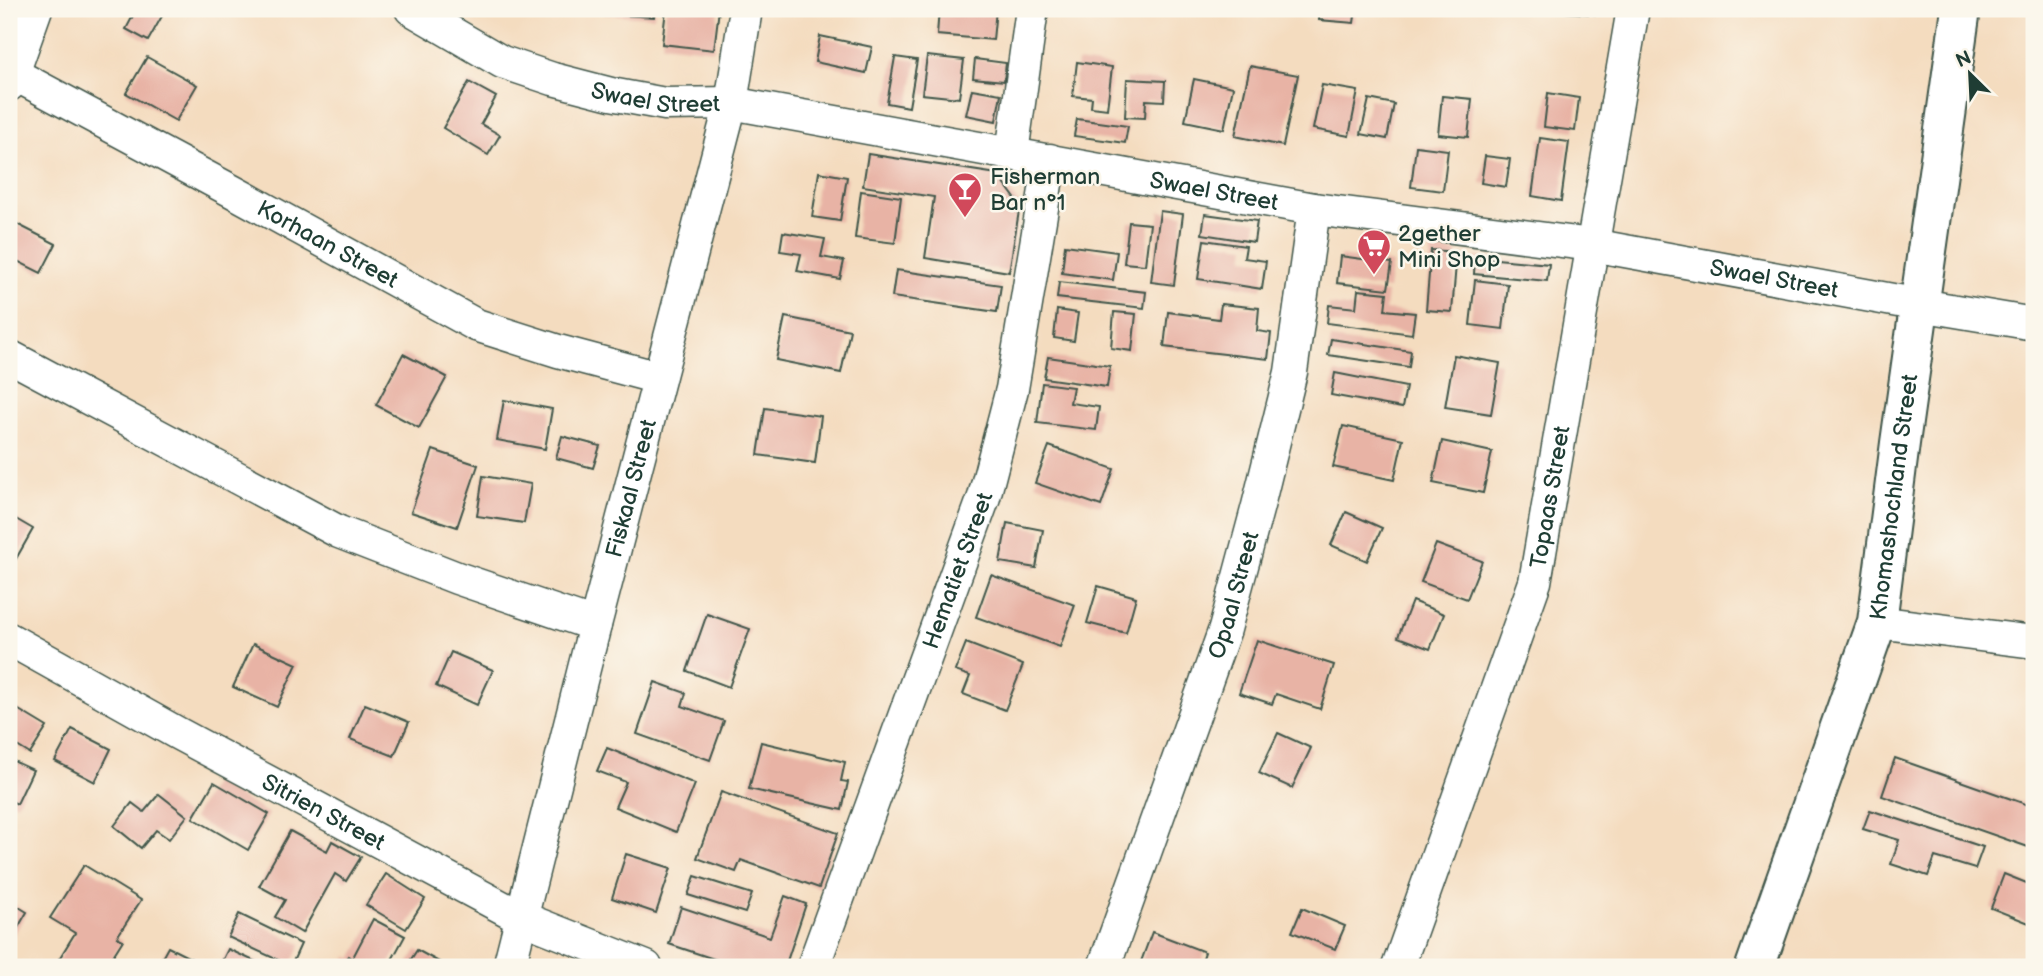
<svg xmlns="http://www.w3.org/2000/svg" width="2043" height="976" font-family="'Balsamiq Sans',sans-serif">
<rect width="100%" height="100%" fill="#fbf7ec"/>
<filter id="ink" filterUnits="userSpaceOnUse"><feTurbulence type="fractalNoise" baseFrequency=".0143" numOctaves="2"/><feDisplacementMap in="SourceGraphic" scale="14" xChannelSelector="R" yChannelSelector="G"/><feConvolveMatrix kernelMatrix="1 2 1 2 8 2 1 2 1" color-interpolation-filters="sRGB"/></filter>
<filter id="wash" filterUnits="userSpaceOnUse"><feTurbulence type="fractalNoise" baseFrequency=".00686" numOctaves="4" result="noise"/><feDisplacementMap in="SourceGraphic" scale="28" xChannelSelector="R" yChannelSelector="G"/><feGaussianBlur stdDeviation="1.57" result="paint"/><feColorMatrix in="noise" values="0 0 0 0 0 0 0 0 0 0 0 0 0 0 0 0 0 1.4 0 .05"/><feComposite in="paint" operator="in"/></filter>
<g filter="url(#wash)">
<rect width="100%" height="100%" fill="#f4dcbf"/>
<g id="blocks">
<!-- building -->
<g fill="#e8b3a5">
<polygon points="125,9 166,9 148,41 126,29 134,14"/>
<polygon points="604,9 655,9 654,17 604,14"/>
<polygon points="666,9 719,9 714,50 662,44"/>
<polygon points="939,9 996,9 993,40 937,35"/>
<polygon points="1320,9 1356,9 1354,23 1319,20"/>
<polygon points="1551,9 1606,9 1605,15 1551,11"/>
<polygon points="820,36 872,47 866,73 815,62"/>
<polygon points="927,56 964,60 959,98 922,94"/>
<polygon points="147,57 197,85 176,121 126,93"/>
<polygon points="895,57 917,60 909,107 887,103"/>
<polygon points="975,59 1006,63 1004,81 973,78"/>
<polygon points="1077,62 1112,67 1107,109 1091,107 1092,98 1073,96"/>
<polygon points="1250,66 1298,75 1283,146 1235,136"/>
<polygon points="1127,79 1165,81 1164,101 1146,100 1145,118 1125,117"/>
<polygon points="1194,79 1233,87 1224,129 1185,121"/>
<polygon points="469,82 496,97 481,124 500,135 488,155 443,128"/>
<polygon points="1322,85 1358,91 1349,136 1313,129"/>
<polygon points="972,89 1001,94 996,121 966,115"/>
<polygon points="1548,93 1579,98 1575,131 1544,127"/>
<polygon points="1442,96 1472,99 1468,137 1438,134"/>
<polygon points="1369,99 1394,104 1387,139 1361,134"/>
<polygon points="1077,119 1128,126 1125,143 1074,136"/>
<polygon points="1540,138 1569,142 1561,201 1532,196"/>
<polygon points="1416,146 1448,150 1443,191 1411,187"/>
<polygon points="868,154 997,174 1020,205 1009,272 925,258 934,197 863,186"/>
<polygon points="1485,156 1510,159 1506,187 1481,183"/>
<polygon points="819,172 847,177 840,221 812,217"/>
<polygon points="861,191 901,197 895,243 855,238"/>
<polygon points="1160,211 1183,214 1174,285 1151,282"/>
<polygon points="1205,214 1257,221 1254,242 1202,234"/>
<polygon points="9,220 56,244 41,273 9,257"/>
<polygon points="1129,222 1150,224 1145,265 1124,263"/>
<polygon points="783,232 825,239 821,257 844,261 840,279 797,271 801,254 780,251"/>
<polygon points="1204,240 1246,246 1244,258 1266,261 1262,289 1198,279"/>
<polygon points="1065,245 1117,252 1113,280 1062,273"/>
<polygon points="1431,250 1457,252 1452,312 1426,310"/>
<polygon points="1340,256 1392,263 1388,289 1337,283"/>
<polygon points="1475,257 1549,264 1547,281 1474,274"/>
<polygon points="896,270 1001,285 997,312 892,297"/>
<polygon points="1475,280 1508,284 1503,329 1470,325"/>
<polygon points="1059,282 1146,292 1144,308 1057,298"/>
<polygon points="1358,290 1387,293 1385,310 1415,313 1412,334 1327,323 1329,305 1356,308"/>
<polygon points="1221,304 1259,308 1257,331 1271,333 1268,359 1164,347 1168,312 1219,319"/>
<polygon points="1057,310 1078,313 1074,341 1054,338"/>
<polygon points="1114,312 1136,314 1132,351 1111,348"/>
<polygon points="785,317 850,330 841,373 776,360"/>
<polygon points="1331,339 1411,351 1409,367 1328,355"/>
<polygon points="403,354 447,377 419,428 376,405"/>
<polygon points="1454,355 1500,363 1491,414 1445,407"/>
<polygon points="1048,357 1110,366 1107,387 1044,378"/>
<polygon points="1335,373 1406,387 1402,408 1331,395"/>
<polygon points="1042,383 1073,387 1070,403 1099,407 1096,430 1037,423"/>
<polygon points="504,400 552,409 545,449 497,440"/>
<polygon points="765,408 821,416 815,463 758,455"/>
<polygon points="1343,426 1403,439 1394,480 1333,467"/>
<polygon points="562,436 600,446 593,468 556,458"/>
<polygon points="1442,441 1492,452 1483,493 1433,483"/>
<polygon points="1049,446 1114,469 1101,506 1035,483"/>
<polygon points="433,450 478,465 457,527 411,512"/>
<polygon points="483,476 531,484 524,523 477,516"/>
<polygon points="1346,512 1382,528 1367,561 1331,545"/>
<polygon points="9,515 33,529 9,571"/>
<polygon points="1007,523 1043,530 1036,568 1000,562"/>
<polygon points="1436,544 1482,561 1467,599 1421,582"/>
<polygon points="991,575 1075,605 1060,647 976,617"/>
<polygon points="1098,586 1136,597 1126,633 1087,623"/>
<polygon points="1412,601 1444,614 1430,649 1398,637"/>
<polygon points="707,614 750,629 729,687 687,671"/>
<polygon points="1257,640 1334,665 1320,709 1276,694 1272,704 1239,693"/>
<polygon points="966,643 1023,665 1005,710 963,694 970,676 955,671"/>
<polygon points="253,644 297,664 277,707 233,687"/>
<polygon points="451,652 493,670 477,705 436,686"/>
<polygon points="655,682 686,693 682,706 724,721 710,760 637,734"/>
<polygon points="9,704 47,727 30,754 9,741"/>
<polygon points="365,704 409,722 394,756 350,739"/>
<polygon points="72,729 111,749 95,782 55,761"/>
<polygon points="1278,733 1311,748 1292,788 1259,773"/>
<polygon points="761,742 845,762 841,781 848,782 842,810 749,789"/>
<polygon points="607,748 695,784 676,832 615,807 626,782 597,771"/>
<polygon points="1895,758 2034,807 2034,849 1882,796"/>
<polygon points="9,759 33,770 17,804 9,800"/>
<polygon points="214,782 269,814 248,850 193,818"/>
<polygon points="721,792 838,833 819,888 741,860 736,872 697,858"/>
<polygon points="159,794 187,816 169,839 156,830 141,848 114,826 132,803 144,812"/>
<polygon points="1870,810 1983,847 1975,869 1935,857 1928,876 1891,864 1899,840 1863,829"/>
<polygon points="290,831 327,851 332,841 361,857 346,881 335,874 302,933 275,917 285,900 259,886"/>
<polygon points="626,854 671,868 656,913 612,898"/>
<polygon points="84,865 141,900 117,937 123,940 106,967 54,967 75,933 50,918"/>
<polygon points="386,874 425,899 406,929 366,905"/>
<polygon points="2004,874 2034,886 2034,925 1991,908"/>
<polygon points="695,876 752,894 745,913 688,895"/>
<polygon points="785,896 806,904 785,967 738,967 669,944 681,907 770,937"/>
<polygon points="9,901 27,912 9,943"/>
<polygon points="1302,908 1345,926 1335,949 1292,932"/>
<polygon points="239,914 301,944 291,966 228,937"/>
<polygon points="373,919 405,936 388,967 368,967 352,959"/>
<polygon points="1152,932 1205,952 1200,967 1139,967"/>
<polygon points="168,947 204,965 203,967 157,967"/>
<polygon points="228,949 267,967 219,967"/>
<polygon points="417,950 448,967 406,967"/>
<polygon points="348,956 352,959 363,967 340,967"/>
</g>
</g>
</g>
<g filter="url(#ink)">
<use href="#blocks" fill-opacity="0" stroke="#3f5549" stroke-width="2"/>
<g fill="none" stroke-linecap="round" stroke-linejoin="round">
<!-- minor casing -->
<g stroke="#3f5549" stroke-width="35">
<g id="minor">
<path id="s1" d="M411,9L502,62L553,79L611,94L665,104L731,103L1314,209L1592,245L1920,305L2034,324"/>
<path id="s2" d="M12,73L232,191L476,325L558,351L659,378"/>
<polyline points="9,85 36,9"/>
<polyline points="1012,153 1032,9"/>
<polyline points="9,356 339,532 457,578 595,625"/>
<polyline points="1877,622 2034,642"/>
<path id="s3" d="M9,639L177,733L522,918L646,967"/>
<path id="s4" d="M509,967L595,625L731,103L746,9"/>
<path id="s5" d="M813,967L984,497L1012,389L1050,160"/>
<path id="s6" d="M1104,967L1225,629L1258,506L1291,372L1314,209"/>
<path id="s7" d="M1398,967L1535,582L1633,9"/>
</g>
</g>
<!-- tertiary casing -->
<g stroke="#3f5549" stroke-width="42">
<g id="tertiary">
<path id="s8" d="M1755,967L1877,622L1900,443L1961,9"/>
</g>
</g>
<!-- minor -->
<use href="#minor" stroke="#fff" stroke-width="32"/>
<!-- tertiary -->
<use href="#tertiary" stroke="#fff" stroke-width="38"/>
</g>
</g>
<!-- icons -->
<defs>
<g id="bar-pin" transform="scale(1.75)"><path d="M0 17L-7.5 6A9.5 9.5 0 1 1 7.5 6Z" fill="#d1495b" stroke="#fbf7ec"/><path d="M-6-5H6L.8 .8V4.5H3.5V6h-7V4.5H-.8V.8Z" fill="#fff"/></g>
<g id="supermarket-pin" transform="scale(1.75)"><path d="M0 17L-7.5 6A9.5 9.5 0 1 1 7.5 6Z" fill="#d1495b" stroke="#fbf7ec"/><path d="M-6-5.5h2.5l.6 2H6L4.5 2H-2.5L-4.4-4H-6ZM-1.5 3.2a1.3 1.3 0 1 0 .1 0ZM3 3.2a1.3 1.3 0 1 0 .1 0Z" fill="#fff"/></g>
</defs>
<g fill-rule="evenodd">
<use href="#bar-pin" x="965" y="189"/>
<use href="#supermarket-pin" x="1374" y="246"/>
</g>
<g text-anchor="middle" stroke-width="5" stroke-linejoin="round" paint-order="stroke">
<!-- street labels -->
<g font-size="23" fill="#1f3d34" stroke="#fbf7ec">
<text dy="8" stroke="none"><textPath href="#s1" startOffset="264">Swael Street</textPath></text>
<text dy="8" stroke="none"><textPath href="#s1" startOffset="831">Swael Street</textPath></text>
<text dy="8" stroke="none"><textPath href="#s2" startOffset="359">Korhaan Street</textPath></text>
<text dy="8" stroke="none"><textPath href="#s1" startOffset="1398">Swael Street</textPath></text>
<text dy="8" stroke="none"><textPath href="#s4" startOffset="494">Fiskaal Street</textPath></text>
<text dy="8" stroke="none"><textPath href="#s7" startOffset="495">Topaas Street</textPath></text>
<text dy="8" stroke="none"><textPath href="#s8" startOffset="492">Khomashochland Street</textPath></text>
<text dy="8" stroke="none"><textPath href="#s5" startOffset="422">Hematiet Street</textPath></text>
<text dy="8" stroke="none"><textPath href="#s6" startOffset="394">Opaal Street</textPath></text>
<text dy="8" stroke="none"><textPath href="#s3" startOffset="359">Sitrien Street</textPath></text>
</g>
<!-- poi labels -->
<g font-size="23" fill="#1f3d34" stroke="#fbf7ec" text-anchor="start">
<text x="990" y="184">Fisherman<tspan x="990" dy="26">Bar n°1</tspan></text>
<text x="1398" y="241">2gether<tspan x="1398" dy="26">Mini Shop</tspan></text>
</g>
</g>
<!-- margin -->
<rect width="2043" height="976" fill="none" stroke="#fbf7ec" stroke-width="35"/>
<!-- north arrow -->
<g transform="translate(1970 74) rotate(336)" stroke="#fbf7ec" stroke-width="5" paint-order="stroke">
<path d="M0-5L12 26L0 18L-12 26Z" fill="#1f3d34"/>
<text y="-10" font-size="19" font-weight="bold" text-anchor="middle" fill="#1f3d34">N</text>
</g>
</svg>
